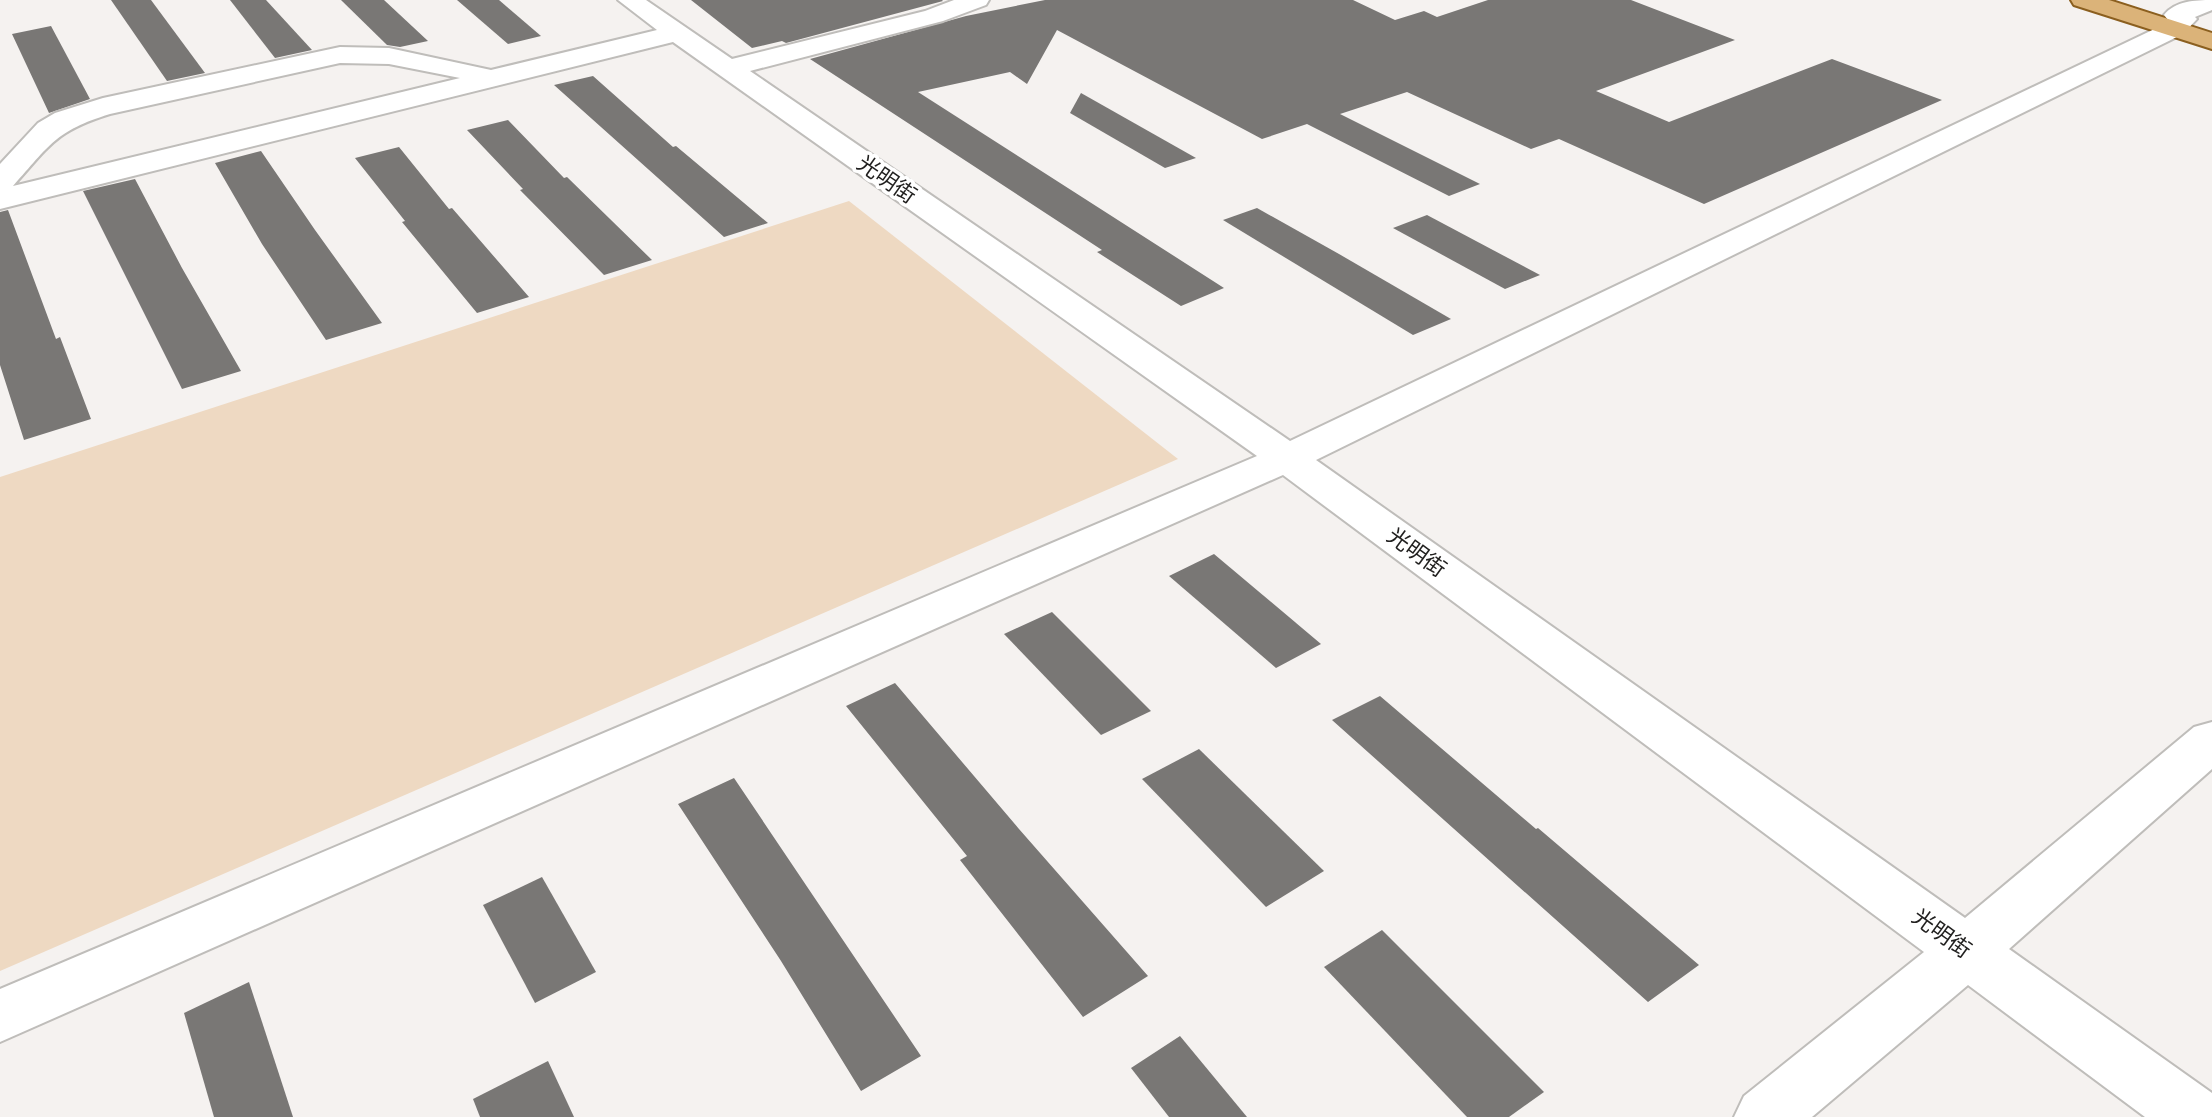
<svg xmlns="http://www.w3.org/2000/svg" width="2212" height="1117" font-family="Georgia,'Noto Sans SC',serif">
<rect width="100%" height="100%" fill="#f5f2f0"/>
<!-- green -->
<polygon fill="#eed9c2" points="849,201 1178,459 0,971 0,477"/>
<!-- building -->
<g fill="#797775">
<polygon points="111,0 151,0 205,73 167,81"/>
<polygon points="230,0 266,0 312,50 275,58"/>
<polygon points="341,0 384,0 428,41 400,47 387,45"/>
<polygon points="457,0 499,0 541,36 508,44"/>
<polygon points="691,0 942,0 943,1 786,43 782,41 752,48"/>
<polygon points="1045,0 1353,0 1395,20 1424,11 1437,17 1488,0 1631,0 1735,40 1596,91 1669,122 1832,59 1942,100 1704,204 1559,139 1531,149 1407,92 1340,114 1480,184 1449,196 1307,124 1262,139 1057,30 1027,84 1010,72 918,92 1224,288 1181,306 1097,252 1102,250 810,59 966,16"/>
<polygon points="51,26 90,99 49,113 12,34"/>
<polygon points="593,76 673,147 676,146 768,223 724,237 554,85"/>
<polygon points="1081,93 1196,158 1165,168 1070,113"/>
<polygon points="508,120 564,178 567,177 652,260 604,275 520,190 523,189 467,130"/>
<polygon points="399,147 449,209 452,208 529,297 477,313 402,222 405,221 355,158"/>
<polygon points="261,151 315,230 382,323 326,340 262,244 215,163"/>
<polygon points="135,179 182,268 241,371 182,389 83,191"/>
<polygon points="1257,208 1339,254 1451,319 1413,335 1223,220"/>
<polygon points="8,210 56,339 60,337 91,419 24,440 0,365 0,212"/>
<polygon points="1427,215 1540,275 1505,289 1393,228"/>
<polygon points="1214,554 1321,644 1276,668 1169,576"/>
<polygon points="1052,612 1151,711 1101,735 1004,634"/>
<polygon points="895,683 1019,829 1148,976 1083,1017 960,860 967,856 846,706"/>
<polygon points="1380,696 1536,829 1538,828 1699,965 1648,1002 1332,720"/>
<polygon points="1199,749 1324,871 1266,907 1142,779"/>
<polygon points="734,778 921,1056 861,1091 781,961 678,804"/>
<polygon points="542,877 596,972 535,1003 483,905"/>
<polygon points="1382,930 1544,1092 1509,1117 1467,1117 1324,967"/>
<polygon points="249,982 293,1117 214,1117 184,1013"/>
<polygon points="1180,1036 1247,1117 1169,1117 1131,1068"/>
<polygon points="548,1061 574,1117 480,1117 473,1099"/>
</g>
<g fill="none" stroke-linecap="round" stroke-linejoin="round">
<!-- minor casing -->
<g stroke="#bfbdba" stroke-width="4">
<path id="minor" d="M618,0H646L732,59L925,11L954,0H989L986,5L943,21L750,71L1290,441L2165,24L2168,20L2164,15C2175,1 2195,0 2212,0V10L2195,17L2197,19L2183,34L1316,460L1965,918L2194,727L2212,722V769L2009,949L2212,1093V1117H2145L1968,985L1812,1117H1734L1744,1096L1924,952L1283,475L0,1042V989L1257,456L673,42L0,209V164L38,123L55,113L103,98L340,47L389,48L491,70L657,30ZM340,63L389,64L460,78L13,186C50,145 55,131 110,114Z"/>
</g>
<!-- major casing -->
<g stroke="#8b5f1f" stroke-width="4">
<polygon id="major" points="2071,0 2109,0 2212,33 2212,49 2074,5"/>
</g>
<!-- minor -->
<use href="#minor" fill="#fff" fill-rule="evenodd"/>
<!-- major -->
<use href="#major" fill="#dbb379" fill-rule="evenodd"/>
</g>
<g text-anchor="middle" stroke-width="7" stroke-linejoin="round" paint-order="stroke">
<!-- street labels -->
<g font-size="22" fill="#222120" stroke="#fff">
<text transform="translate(887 179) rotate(35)" y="8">光明街</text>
<text transform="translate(1417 552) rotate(36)" y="8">光明街</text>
<text transform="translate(1942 933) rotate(36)" y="8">光明街</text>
</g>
</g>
</svg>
